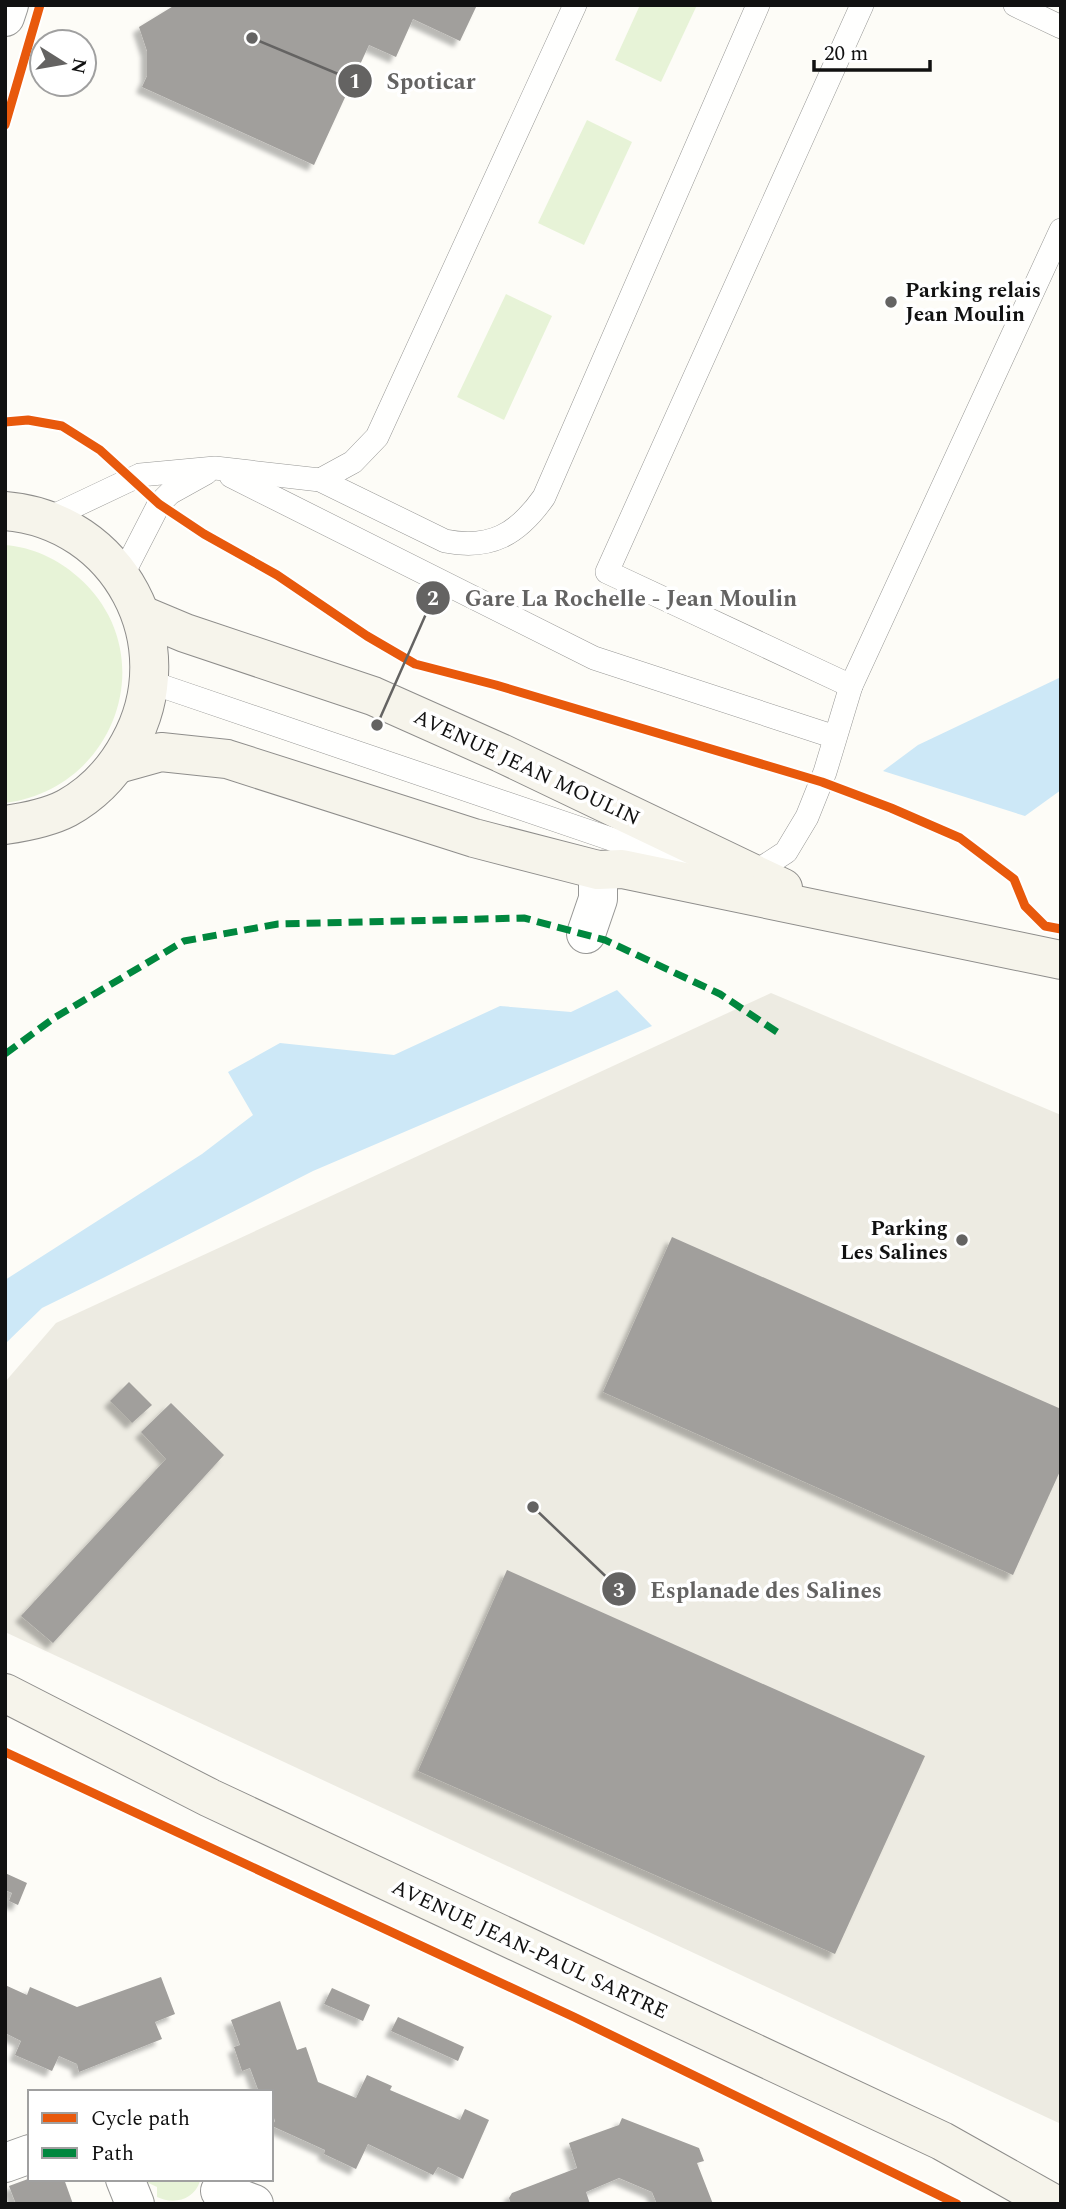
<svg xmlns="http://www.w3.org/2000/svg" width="1066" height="2209" font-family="Spectral,serif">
<defs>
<filter id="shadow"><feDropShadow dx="-6" dy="6" stdDeviation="2" flood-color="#0004"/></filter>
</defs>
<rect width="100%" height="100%" fill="#fdfcf7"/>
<!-- green -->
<g fill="#e7f3d7">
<polygon points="640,5 697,5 661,82 615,60"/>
<polygon points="587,120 632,142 584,245 538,223"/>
<polygon points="506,294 552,316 504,420 457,397"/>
<path d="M5,545C32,547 58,559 78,577C164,652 117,789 5,803Z"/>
<path d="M140,2179H195L200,2181C194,2200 174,2205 157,2197V2187Z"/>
</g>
<!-- plaza -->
<polygon fill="#edebe2" points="771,993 1061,1115 1061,2124 5,1632 5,1382 56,1323"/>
<!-- water -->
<g fill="#cde8f7">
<polygon points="1061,677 1061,790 1025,816 883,771 918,745"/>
<polygon points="617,990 652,1026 313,1171 103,1278 42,1308 5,1344 5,1280 202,1154 253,1115 228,1072 280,1043 394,1055 500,1006 571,1012"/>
</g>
<!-- building -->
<g fill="#a19f9c" filter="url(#shadow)">
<polygon points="175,5 477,5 460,41 413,19 396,57 369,45 314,165 142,87 147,76 147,51 139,27"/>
<polygon points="672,1237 1061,1409 1061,1469 1013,1575 603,1392"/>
<polygon points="129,1382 152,1405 132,1423 110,1401"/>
<polygon points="171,1403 224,1455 53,1643 21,1616 166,1459 141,1432"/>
<polygon points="507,1570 925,1756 835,1954 418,1771"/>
<polygon points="5,1873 27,1883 18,1905 9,1901 12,1893 5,1890"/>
<polygon points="161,1977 175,2014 155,2022 162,2039 79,2072 77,2064 59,2056 52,2071 15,2055 21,2041 5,2033 5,1985 27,1995 30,1987 77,2007"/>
<polygon points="332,1988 370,2005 363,2021 324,2004"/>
<polygon points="280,2001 297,2050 306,2047 318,2082 356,2098 367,2075 392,2086 390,2090 460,2120 465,2109 489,2120 463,2179 438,2167 433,2175 368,2144 356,2169 324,2154 325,2150 272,2126 275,2121 271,2109 271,2092 259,2092 250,2068 242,2071 234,2047 240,2045 231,2020"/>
<polygon points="398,2017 464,2047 458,2061 391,2031"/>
<polygon points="622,2118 699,2148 704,2161 697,2163 713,2204 657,2204 652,2192 619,2178 586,2192 590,2204 511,2204 509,2198 512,2193 577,2168 569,2143 619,2125"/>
<polygon points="28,2179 64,2179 73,2204 16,2204 9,2186"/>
</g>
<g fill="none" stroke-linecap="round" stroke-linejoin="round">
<!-- lane casing -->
<g stroke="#979795" stroke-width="24">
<g id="lane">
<polyline points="862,5 607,572 851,686 1061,230"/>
<polyline points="1015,5 1061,27"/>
<polyline points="231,476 594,658 835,737"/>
<polyline points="320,480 353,462 377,437 575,5"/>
<path d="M47,519L140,475L215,468L320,480L445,541C491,550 518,534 544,497L758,5"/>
<polyline points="122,576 159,504 170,493 206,473"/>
<polyline points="150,682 702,870"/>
<polyline points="754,873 786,852 807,817 825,772 851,686"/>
</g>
</g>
<!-- street casing -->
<g stroke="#979795" stroke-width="40">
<g id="street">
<polyline points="5,17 9,5"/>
<polyline points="586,934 598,899 598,870"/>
<polyline points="5,2163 30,2154"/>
<polyline points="125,2179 135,2204"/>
<polyline points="220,2191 254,2204"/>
</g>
</g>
<!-- secondary casing -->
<g stroke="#8e8d8b" stroke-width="40">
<g id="secondary">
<path d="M5,511C119,520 185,644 129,744C115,770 94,793 67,808C48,818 26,822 5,825"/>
<polyline points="142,615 185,633 373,696 501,753 783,888"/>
<polyline points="118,764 161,752 227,759 474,838 598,870 622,869 1061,960"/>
<polyline points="5,1693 210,1798 942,2141 1054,2204"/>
</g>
</g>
<!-- lane -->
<use href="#lane" stroke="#fffffe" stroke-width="23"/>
<!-- street -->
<use href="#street" stroke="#fffffe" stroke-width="38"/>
<!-- secondary -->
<use href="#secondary" stroke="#f6f4eb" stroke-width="38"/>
<!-- quiet -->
<polyline stroke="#00873e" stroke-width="7" stroke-dasharray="14 7" stroke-linecap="butt" points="5,1054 54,1018 184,941 278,924 524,918 605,940 720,994 780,1034"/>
<!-- cycleway casing -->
<g stroke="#fff" stroke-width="13">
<g id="cycleway">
<polyline points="5,125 40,5"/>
<polyline points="5,422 28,420 62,426 100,450 159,504 204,534 277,575 367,636 415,664 496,685 822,782 891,808 960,838 1014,879 1025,906 1045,926 1061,929"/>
<polyline points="5,1752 574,2017 957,2204"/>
</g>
</g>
<!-- cycleway -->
<use href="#cycleway" stroke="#e8590c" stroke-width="9"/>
</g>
<!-- markers -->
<g fill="#646362" stroke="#fff" stroke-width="2.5">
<circle cx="891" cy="302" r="7"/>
<circle cx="962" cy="1240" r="7"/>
</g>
<g text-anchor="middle" stroke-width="7" stroke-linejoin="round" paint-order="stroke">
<!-- poi labels -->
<g font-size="21" font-weight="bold" fill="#111" stroke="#fff" text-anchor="start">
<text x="905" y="297">Parking relais<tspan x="905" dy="24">Jean Moulin</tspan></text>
<text x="948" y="1235" text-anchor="end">Parking<tspan x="948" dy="24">Les Salines</tspan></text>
</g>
<!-- street labels -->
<g font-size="21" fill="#111" stroke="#fff">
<text transform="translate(527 767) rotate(25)" y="7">AVENUE JEAN MOULIN</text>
<text transform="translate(530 1949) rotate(25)" y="7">AVENUE JEAN-PAUL SARTRE</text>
</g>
</g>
<!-- callouts -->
<path fill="none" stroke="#646362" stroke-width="2.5" d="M252 38L355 81M377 725L433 598M533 1507L619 1589"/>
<g fill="#646362" stroke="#fff" stroke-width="2.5">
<circle cx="252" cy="38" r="7"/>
<circle cx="377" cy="725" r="7"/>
<circle cx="533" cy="1507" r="7"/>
<circle cx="355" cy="81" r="18"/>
<circle cx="433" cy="598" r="18"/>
<circle cx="619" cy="1589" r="18"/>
</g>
<g font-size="21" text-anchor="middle" font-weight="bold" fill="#fff">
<text x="355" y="88">1</text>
<text x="433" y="605">2</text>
<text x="619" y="1597">3</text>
</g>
<g font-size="23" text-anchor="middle" font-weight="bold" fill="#646362" stroke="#fff" stroke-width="7" stroke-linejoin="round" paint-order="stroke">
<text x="431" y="89">Spoticar</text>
<text x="631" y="606">Gare La Rochelle - Jean Moulin</text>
<text x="766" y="1598">Esplanade des Salines</text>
</g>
<!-- border -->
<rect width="1066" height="2209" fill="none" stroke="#111111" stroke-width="14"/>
<!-- legend -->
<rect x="28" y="2090" width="245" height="91" fill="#ffffff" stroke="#a0a0a0" stroke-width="2"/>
<rect x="42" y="2113" width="35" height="10" fill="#e8590c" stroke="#a0a0a0" stroke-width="2"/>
<text x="91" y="2125" font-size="21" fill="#111111">Cycle path</text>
<rect x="42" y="2148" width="35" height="10" fill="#00873e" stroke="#a0a0a0" stroke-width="2"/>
<text x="91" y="2160" font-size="21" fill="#111111">Path</text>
<!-- north arrow -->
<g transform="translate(63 63) rotate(101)"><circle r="33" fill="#ffffff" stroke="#a0a0a0" stroke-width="2"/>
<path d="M0-5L12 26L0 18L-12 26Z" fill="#646362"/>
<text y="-10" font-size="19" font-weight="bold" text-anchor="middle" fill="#111111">N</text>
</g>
<!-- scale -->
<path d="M814 60v10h116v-10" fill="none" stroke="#111111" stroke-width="3.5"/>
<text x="824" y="60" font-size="21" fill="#111111" stroke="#ffffff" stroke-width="5" paint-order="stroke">20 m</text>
</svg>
